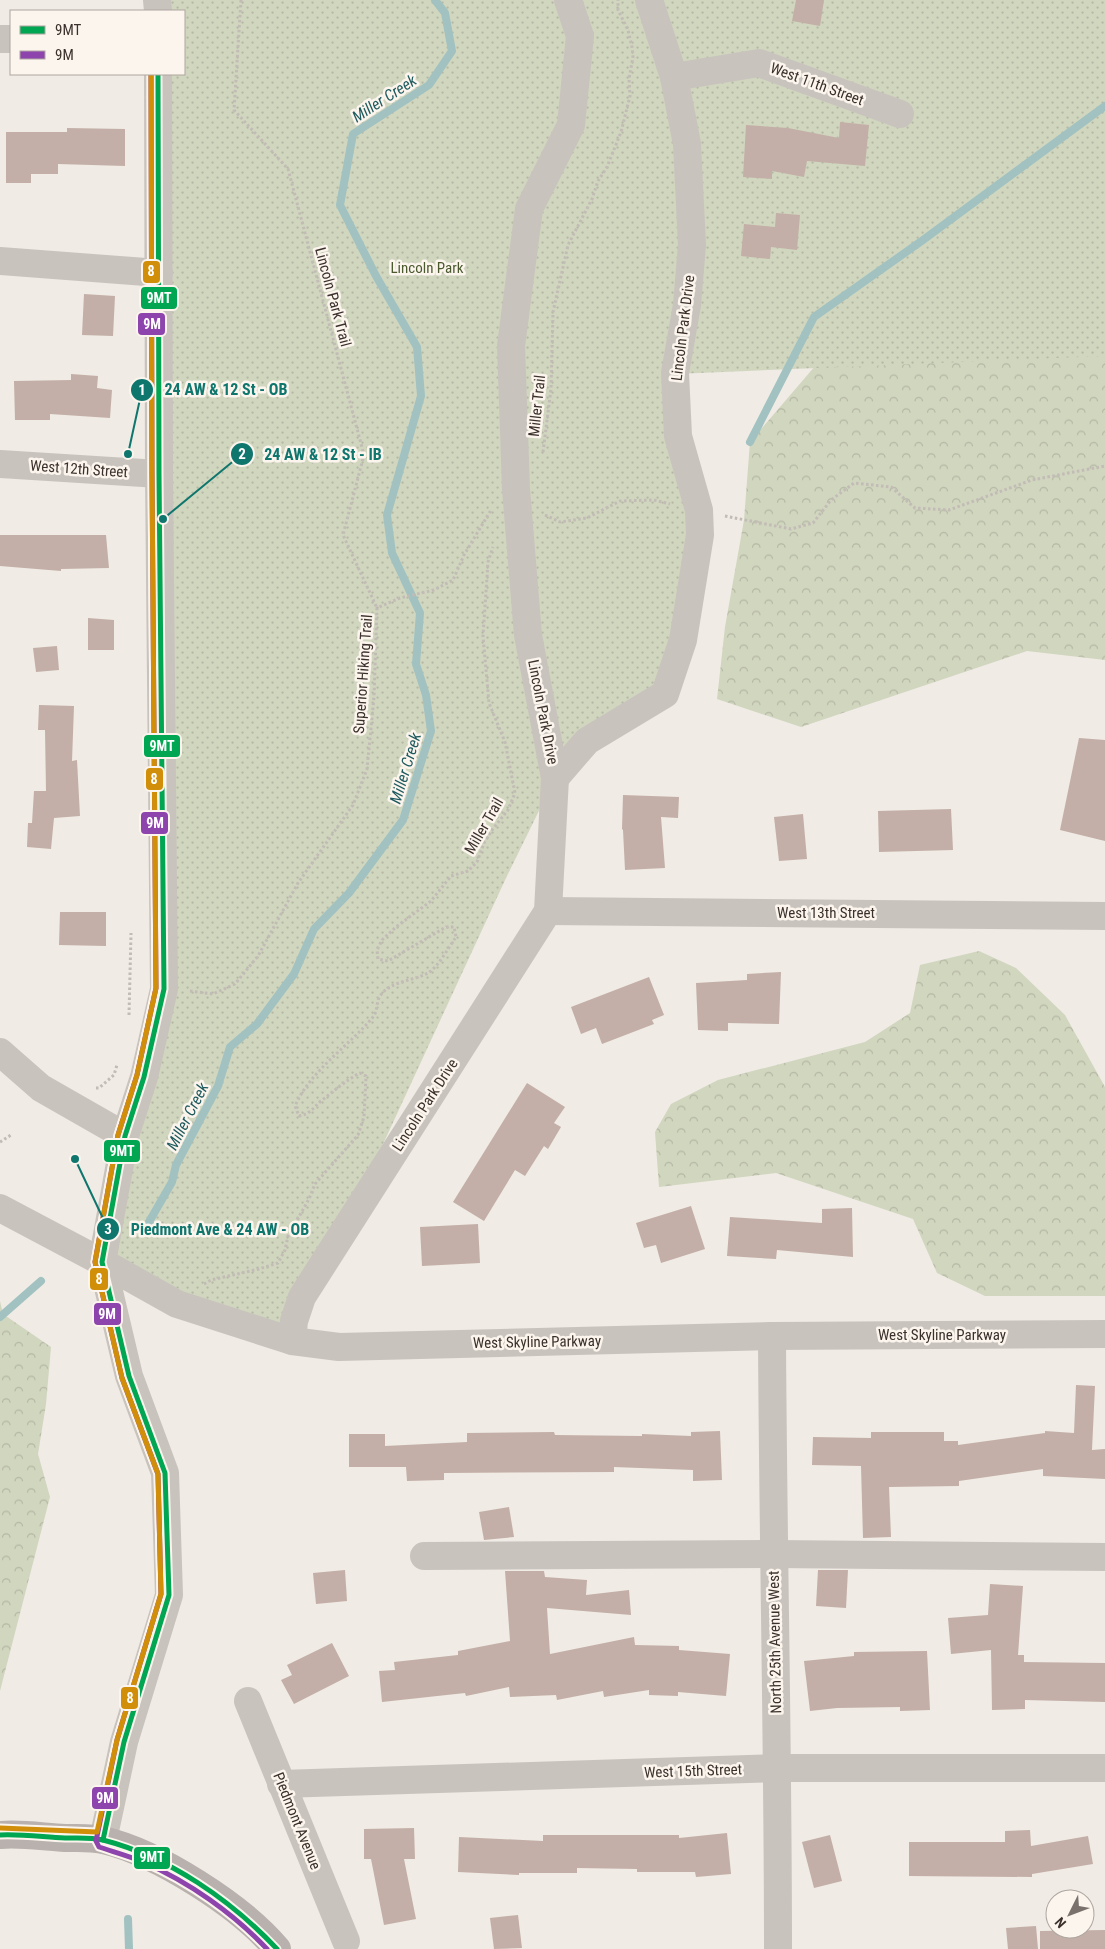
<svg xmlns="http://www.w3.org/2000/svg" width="1105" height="1949" font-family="'Roboto Condensed',sans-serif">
<defs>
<pattern id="forest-crowns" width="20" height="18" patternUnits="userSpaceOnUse" patternTransform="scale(1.25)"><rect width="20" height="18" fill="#d1d6bf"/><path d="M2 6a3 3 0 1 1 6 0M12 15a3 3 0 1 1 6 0" fill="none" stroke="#b4b8a4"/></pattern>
<pattern id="park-dots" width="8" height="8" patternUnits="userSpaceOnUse" patternTransform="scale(1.25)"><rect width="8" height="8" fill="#d1d6bf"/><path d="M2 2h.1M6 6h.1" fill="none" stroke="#b4b8a4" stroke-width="1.8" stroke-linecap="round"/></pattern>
</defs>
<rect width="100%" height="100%" fill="#f0ebe5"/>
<!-- forest -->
<g fill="url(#forest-crowns)">
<polygon points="1105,0 1105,660 1027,651 801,727 717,699 725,627 744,520 750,442 923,240"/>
<polygon points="979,951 1016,968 1065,1015 1105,1087 1105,1296 985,1296 937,1273 913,1219 776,1173 659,1187 655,1132 671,1104 718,1080 865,1042 910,1013 920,965"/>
<polygon points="0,1301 3,1314 51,1347 46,1404 38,1454 50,1497 0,1691"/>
</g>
<!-- park -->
<polygon fill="url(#park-dots)" points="157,0 1105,0 1105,356 675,374 699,510 665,694 555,778 506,878 292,1341 102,1262 164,989 158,74 184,74 184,11 158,11"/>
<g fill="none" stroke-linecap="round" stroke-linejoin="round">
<!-- stream -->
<g stroke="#a1c2c1" stroke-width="8">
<polyline points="750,442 814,317 923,240 1105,106"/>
<polyline points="149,1222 172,1182 176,1165 218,1086 230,1047 257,1024 294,974 314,929 349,893 403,820 431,731 426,695 416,664 420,613 392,553 387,515 421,396 417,347 376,276 340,205 353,134 429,85 452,51 445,13 435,0"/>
<polyline points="0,1317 41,1281"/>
<polyline points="128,1919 129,1949"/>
</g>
</g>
<!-- building -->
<g fill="#c3afa7">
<polygon points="796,0 824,0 820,26 792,21"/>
<polygon points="840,122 869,125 865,166 807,161 804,177 772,171 772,179 743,177 746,125 788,128 839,138"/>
<polygon points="67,128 125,129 125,166 58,164 58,174 31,174 31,183 6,183 6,132 67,132"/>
<polygon points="776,213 800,215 797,250 771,247 770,259 741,256 744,224 775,227"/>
<polygon points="84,294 115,296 113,336 82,335"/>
<polygon points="71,374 98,376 97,388 112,390 110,418 50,414 50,420 15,420 14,381 71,380"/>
<polygon points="0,535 106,535 109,568 61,569 61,571 0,566"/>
<polygon points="88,618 114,620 114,650 88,650"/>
<polygon points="57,646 59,670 36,672 33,648"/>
<polygon points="39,705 74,706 72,761 77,760 80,816 54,818 51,849 27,847 28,823 32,823 34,791 46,791 45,730 38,730"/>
<polygon points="1079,738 1105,740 1105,841 1060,830"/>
<polygon points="623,795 679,797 678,818 661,817 665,868 625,870 623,830 622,829"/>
<polygon points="951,809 953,850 879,852 878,811"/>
<polygon points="803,814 807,859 779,861 774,817"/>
<polygon points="60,912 106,912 106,946 59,945"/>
<polygon points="781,972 779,1024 728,1023 728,1031 698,1030 696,983 747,980 747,974"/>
<polygon points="649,977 664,1015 652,1020 654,1024 602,1044 596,1028 581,1034 571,1007"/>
<polygon points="527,1083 565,1107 554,1123 561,1127 548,1149 544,1146 525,1176 515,1170 484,1221 453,1202"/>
<polygon points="691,1206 705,1249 661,1263 656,1245 644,1248 636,1223"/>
<polygon points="852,1208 853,1257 777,1250 776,1259 727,1256 730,1217 822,1223 822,1209"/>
<polygon points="478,1224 480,1263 422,1266 420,1227"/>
<polygon points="1076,1385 1095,1386 1092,1450 1105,1449 1105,1479 1043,1476 1043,1469 959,1481 959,1486 889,1487 891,1537 863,1538 861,1466 812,1465 813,1437 871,1438 871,1432 944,1432 944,1441 958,1441 958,1445 1045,1433 1045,1431 1074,1433"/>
<polygon points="720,1431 722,1480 693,1481 693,1470 614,1467 614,1472 444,1473 444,1480 407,1481 406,1467 349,1467 349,1434 385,1434 385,1446 467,1442 467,1433 554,1432 555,1435 642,1436 642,1434 691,1436 691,1432"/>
<polygon points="509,1507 514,1537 484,1540 479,1512"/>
<polygon points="345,1570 347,1601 316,1604 313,1573"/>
<polygon points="818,1570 848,1570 846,1608 816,1606"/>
<polygon points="505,1571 544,1571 545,1577 587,1580 586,1595 629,1590 631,1615 547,1608 550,1654 634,1637 635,1645 679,1646 679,1650 730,1654 726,1696 678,1692 678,1696 649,1695 649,1690 604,1697 603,1691 557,1700 556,1695 510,1697 509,1687 466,1696 465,1693 382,1702 379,1671 395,1670 394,1662 458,1655 458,1651 510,1641"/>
<polygon points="990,1584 1023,1586 1018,1655 1024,1655 1024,1662 1105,1663 1105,1702 1025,1700 1025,1709 992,1710 991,1650 951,1654 948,1618 988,1615"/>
<polygon points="332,1643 349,1676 294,1704 281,1680 292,1675 287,1665"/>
<polygon points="927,1651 930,1710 900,1711 900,1707 837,1708 810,1711 804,1661 854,1656 854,1652"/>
<polygon points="414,1828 415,1859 404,1859 416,1919 384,1925 371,1859 364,1859 364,1829"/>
<polygon points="1030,1830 1031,1846 1088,1836 1093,1864 1032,1874 1032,1877 909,1876 909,1842 1005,1842 1005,1831"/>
<polygon points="727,1833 731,1874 696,1877 695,1872 637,1872 637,1869 577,1868 577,1873 519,1873 519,1875 458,1872 459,1837 543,1841 543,1835 679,1835 679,1838"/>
<polygon points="830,1835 842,1881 814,1888 802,1842"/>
<polygon points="518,1915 522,1948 494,1949 490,1918"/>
<polygon points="1036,1926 1038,1949 1008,1949 1006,1928"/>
<polygon points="1105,1930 1105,1949 1040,1949 1040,1931"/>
</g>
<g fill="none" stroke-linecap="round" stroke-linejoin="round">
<!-- path -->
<g stroke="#c2bbb6" stroke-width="3" stroke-dasharray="2.5 2.5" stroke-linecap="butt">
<polyline points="241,0 234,110 288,169 364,455 343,535 377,608"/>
<polyline points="543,452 551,389 553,312 568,245 592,199 598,181 607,167 621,132 630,96 629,79 633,57 632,47 628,30 618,10 618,0"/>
<polyline points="545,515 560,522 587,518 620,501 654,500 670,504"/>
<polyline points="725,516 791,529 813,523 831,500 854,483 891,487 915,508 949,510 1032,480 1105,466"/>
<polyline points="190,991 213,994 235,984 258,956 298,883 353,805 367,769 374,697 377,608 400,598 434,590 453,580 464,555 491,510"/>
<polyline points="129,1015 131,933"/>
<polyline points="96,1088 99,1088 114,1075 117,1065"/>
<polyline points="0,1142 11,1135"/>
<path d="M204,1284L211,1280L259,1269L278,1263L285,1250L288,1236L309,1199L315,1184L358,1135L364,1117L366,1076L360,1073C346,1080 334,1091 321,1101C313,1108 310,1114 299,1116L295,1106C310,1071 349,1046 373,1017C378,1011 376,1002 380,996C390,981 413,981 428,973C438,967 449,947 456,937L454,927H446L388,961L378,959L377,950L382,940L396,927L431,901L451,876L468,871L477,862L484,843L492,830L508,810L515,793L505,742L489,703L483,636L488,562L493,547"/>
</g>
<!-- minor -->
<g stroke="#c9c3be" stroke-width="28">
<polyline points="157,0 158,11"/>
<polyline points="0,39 11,39"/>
<polyline points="674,77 759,63 900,114"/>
<polyline points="0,261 159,273"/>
<polyline points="0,464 159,474"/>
<polyline points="555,778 587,741 665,694 683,640 700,535 699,510 678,436 675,373 687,305 692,245 687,144 674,77 649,0"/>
<polyline points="548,911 1105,916"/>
<polyline points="0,1052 41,1088 125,1136"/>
<polyline points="0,1208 102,1262 177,1304 292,1341 339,1347 772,1336 1105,1334"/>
<path d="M772,1336C773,1540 778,1745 778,1949"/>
<polyline points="292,1341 294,1321 302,1297 548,911 555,778 528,635 516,489 511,346 529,209 571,125 580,36 568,0"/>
<polyline points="424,1556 773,1554 1105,1557"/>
<polyline points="248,1701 346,1941"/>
<polyline points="281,1784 778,1768 1105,1768"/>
<polyline points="103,1840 124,1742 169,1595 165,1473 129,1376 102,1262 125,1136 144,1077 164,989 159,474 158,74"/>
</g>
<!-- major -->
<path stroke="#b8b1ad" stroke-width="28" d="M0,1835C21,1833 44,1837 65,1838C77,1838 91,1837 103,1840C158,1853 241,1906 277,1949"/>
<!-- bus-1 casing -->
<g stroke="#fbf5ee" stroke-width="9">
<g id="bus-1">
<path d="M0,1835C22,1834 43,1837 65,1838C78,1838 91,1837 103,1840C169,1857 231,1900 277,1949"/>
<polyline points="103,1840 124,1742 169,1595 165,1473 129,1376 102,1262 125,1136 144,1077 164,989 159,474 158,74"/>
</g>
</g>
<!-- bus-2 casing -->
<g stroke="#fbf5ee" stroke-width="9">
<path id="bus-2" d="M151,74L152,474L156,988L137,1075L118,1135L95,1262L122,1378L158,1474L161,1594L117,1740L96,1841L99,1847C114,1852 129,1856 143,1862C189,1882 233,1913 267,1949"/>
</g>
<!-- bus-3 casing -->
<g stroke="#fbf5ee" stroke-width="9">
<polyline id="bus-3" points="0,1828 97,1832 117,1740 161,1594 158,1474 122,1378 95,1262 118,1135 137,1075 156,988 152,474 151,74"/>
</g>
<!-- bus-1 -->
<use href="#bus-1" stroke="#00a651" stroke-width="5"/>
<!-- bus-2 -->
<use href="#bus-2" stroke="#8e44ad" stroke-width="5"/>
<!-- bus-3 -->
<use href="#bus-3" stroke="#d18e09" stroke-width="5"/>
</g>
<g text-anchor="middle" stroke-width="5" stroke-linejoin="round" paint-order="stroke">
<!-- street labels -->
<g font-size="15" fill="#3b302b" stroke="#fbf5ee">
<text transform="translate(817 84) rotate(20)" y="5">West 11th Street</text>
<text transform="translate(333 297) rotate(75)" y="5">Lincoln Park Trail</text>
<text transform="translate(683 328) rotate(-83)" y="5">Lincoln Park Drive</text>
<text transform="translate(537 406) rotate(-84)" y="5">Miller Trail</text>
<text transform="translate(79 469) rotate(4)" y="5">West 12th Street</text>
<text transform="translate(363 674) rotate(-86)" y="5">Superior Hiking Trail</text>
<text transform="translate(543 712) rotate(79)" y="5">Lincoln Park Drive</text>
<text transform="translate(484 826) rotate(-60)" y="5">Miller Trail</text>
<text x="826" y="918">West 13th Street</text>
<text transform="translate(425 1105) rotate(-57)" y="5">Lincoln Park Drive</text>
<text x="942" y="1340">West Skyline Parkway</text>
<text transform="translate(537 1342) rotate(-1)" y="5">West Skyline Parkway</text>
<text transform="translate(775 1642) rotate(-91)" y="5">North 25th Avenue West</text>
<text transform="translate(693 1771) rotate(-2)" y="5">West 15th Street</text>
<text transform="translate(297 1821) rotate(68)" y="5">Piedmont Avenue</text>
</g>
<!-- park labels -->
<g font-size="15" fill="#4a5a2e" stroke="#fbf5ee">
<text x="427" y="273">Lincoln Park</text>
</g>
<!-- water labels -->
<g font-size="16" font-style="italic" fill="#1f5a5e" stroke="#fbf5ee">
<text transform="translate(384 98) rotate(-33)" y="6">Miller Creek</text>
<text transform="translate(405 768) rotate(-73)" y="6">Miller Creek</text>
<text transform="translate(187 1116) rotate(-63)" y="6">Miller Creek</text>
</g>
</g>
<!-- callouts -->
<path fill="none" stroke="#0f766e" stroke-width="2" d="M128 454L142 390M163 519L242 454M75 1159L108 1229"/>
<g fill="#0f766e" stroke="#fbf5ee" stroke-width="2">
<circle cx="128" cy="454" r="5"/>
<circle cx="163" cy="519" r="5"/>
<circle cx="75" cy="1159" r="5"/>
<circle cx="142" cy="390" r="12"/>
<circle cx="242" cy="454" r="12"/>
<circle cx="108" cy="1229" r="12"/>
</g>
<g font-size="15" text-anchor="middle" font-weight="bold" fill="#fff">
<text x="142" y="395">1</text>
<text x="242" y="459">2</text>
<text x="108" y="1234">3</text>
</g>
<g font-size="16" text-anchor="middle" font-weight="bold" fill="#0f766e" stroke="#fbf5ee" stroke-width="5" stroke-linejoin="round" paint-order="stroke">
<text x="226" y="395">24 AW &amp; 12 St - OB</text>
<text x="323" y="460">24 AW &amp; 12 St - IB</text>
<text x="220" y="1235">Piedmont Ave &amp; 24 AW - OB</text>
</g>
<g stroke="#fbf5ee" stroke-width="2">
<rect x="142" y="260" width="19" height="24" rx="5" fill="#d18e09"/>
<rect x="140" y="286" width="38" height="24" rx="5" fill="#00a651"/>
<rect x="137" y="312" width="29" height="24" rx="5" fill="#8e44ad"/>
<rect x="143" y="734" width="38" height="24" rx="5" fill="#00a651"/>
<rect x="145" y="767" width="19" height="24" rx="5" fill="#d18e09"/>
<rect x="140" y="811" width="29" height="24" rx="5" fill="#8e44ad"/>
<rect x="103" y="1139" width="38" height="24" rx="5" fill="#00a651"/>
<rect x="89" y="1267" width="20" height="24" rx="5" fill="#d18e09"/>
<rect x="93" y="1302" width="29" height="24" rx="5" fill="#8e44ad"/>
<rect x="120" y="1686" width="19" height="24" rx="5" fill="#d18e09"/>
<rect x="91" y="1786" width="28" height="24" rx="5" fill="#8e44ad"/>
<rect x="133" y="1846" width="38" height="24" rx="5" fill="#00a651"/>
</g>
<g font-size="14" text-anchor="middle" font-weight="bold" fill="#fff">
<text x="151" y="276">8</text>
<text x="159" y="303">9MT</text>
<text x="152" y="329">9M</text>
<text x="162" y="751">9MT</text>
<text x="154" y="784">8</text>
<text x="155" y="828">9M</text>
<text x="122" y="1156">9MT</text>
<text x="99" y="1284">8</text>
<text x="107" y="1319">9M</text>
<text x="130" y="1703">8</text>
<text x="105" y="1803">9M</text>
<text x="152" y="1862">9MT</text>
</g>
<!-- legend -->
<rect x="10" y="10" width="175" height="65" fill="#fbf5ee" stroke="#aea6a0"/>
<rect x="20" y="26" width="25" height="8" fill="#00a651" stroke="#aea6a0"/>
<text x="55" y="35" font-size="15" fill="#3b302b">9MT</text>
<rect x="20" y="51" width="25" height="8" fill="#8e44ad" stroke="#aea6a0"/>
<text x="55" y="60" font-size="15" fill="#3b302b">9M</text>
<!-- north arrow -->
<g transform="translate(1070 1914) rotate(228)"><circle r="24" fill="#fbf5ee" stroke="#aea6a0"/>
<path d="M0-4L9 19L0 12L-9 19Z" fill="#7a716c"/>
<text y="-8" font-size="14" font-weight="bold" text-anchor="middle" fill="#3b302b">N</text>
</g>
</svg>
